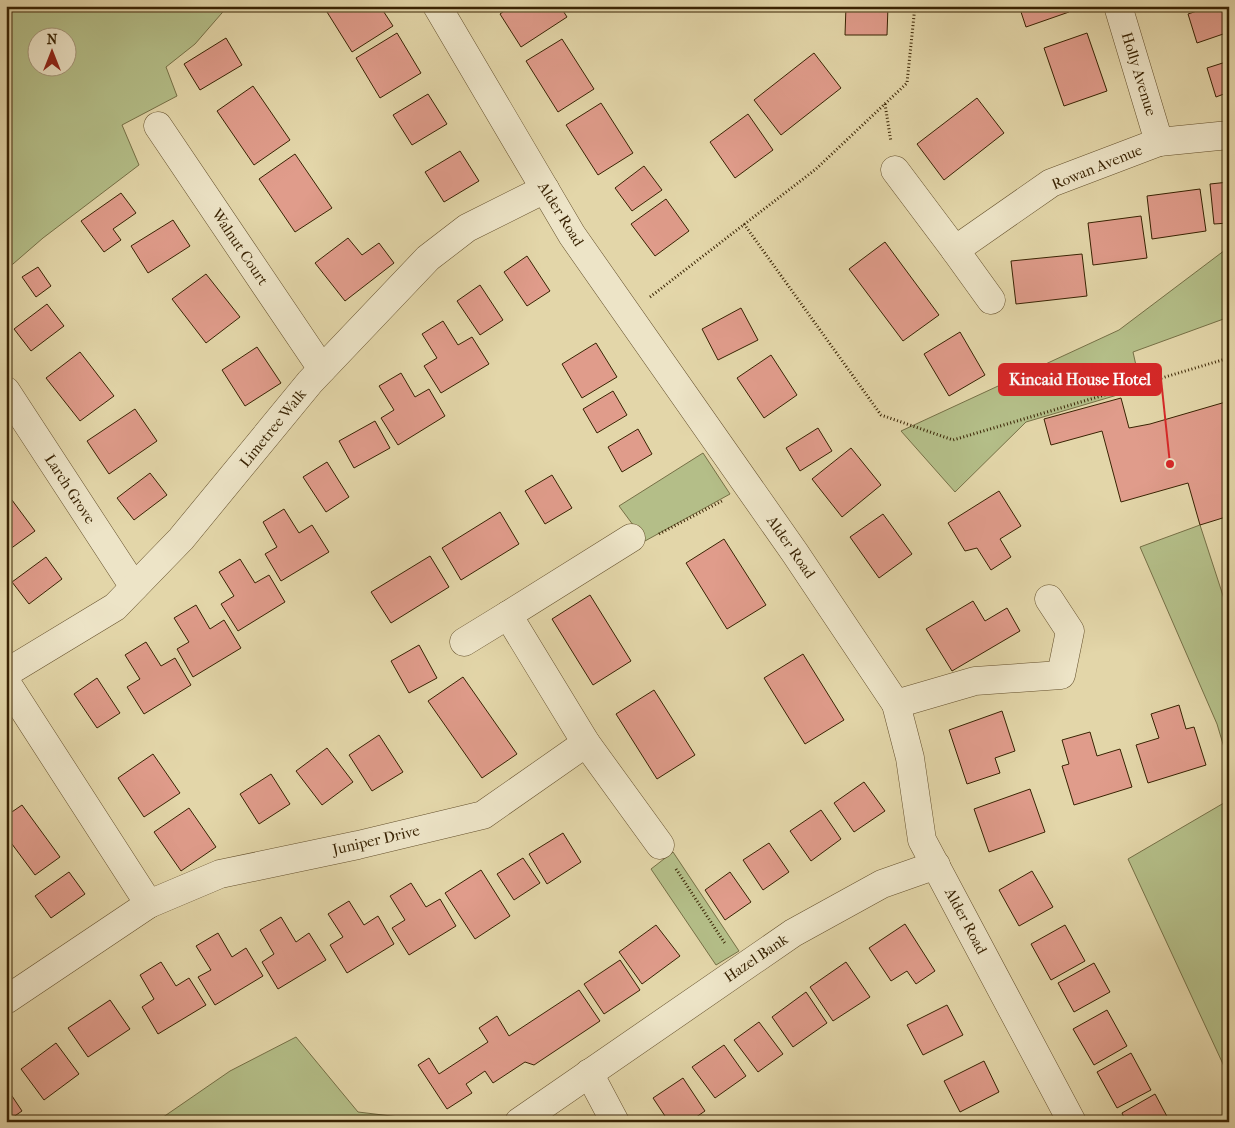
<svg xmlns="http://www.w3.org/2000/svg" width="1235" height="1128" font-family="'IM FELL French Canon',serif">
<rect width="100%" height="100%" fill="#e3d6a9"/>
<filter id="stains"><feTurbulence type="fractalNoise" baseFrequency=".004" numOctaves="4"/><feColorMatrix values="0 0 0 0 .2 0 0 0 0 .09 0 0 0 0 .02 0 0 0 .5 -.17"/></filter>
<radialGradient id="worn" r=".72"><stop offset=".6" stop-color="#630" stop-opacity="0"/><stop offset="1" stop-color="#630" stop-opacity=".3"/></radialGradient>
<!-- green -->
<g fill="#b4be88" stroke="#767046" fill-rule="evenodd">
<path d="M6,6H228L195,44L166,67L177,96L122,125L139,165L43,238L6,270ZM38,38H68V68H38Z"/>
<polygon points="1229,247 1229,317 1133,352 1141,388 1026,422 955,492 901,431 1119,330"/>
<polygon points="703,453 730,494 645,541 619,506"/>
<polygon points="1200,525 1229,614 1229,764 1217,724 1140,547"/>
<polygon points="1229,800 1229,1077 1128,859"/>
<polygon points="673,852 739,951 716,965 651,869"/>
<polygon points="296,1037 358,1112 441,1122 156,1122 230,1071"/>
</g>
<!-- building -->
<g fill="#e09c8b" stroke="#392303">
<polygon points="336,6 380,6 393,26 352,52 327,12"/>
<polygon points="511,6 560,6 567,17 521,47 500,14"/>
<polygon points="846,6 888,6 887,35 845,35"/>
<polygon points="1019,6 1067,6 1069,12 1026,27"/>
<polygon points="1212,6 1229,6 1229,32 1197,43 1188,14"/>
<polygon points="397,33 421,73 380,98 356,58"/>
<polygon points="1087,33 1107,91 1064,106 1044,48"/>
<polygon points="226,38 242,65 200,90 184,64"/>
<polygon points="562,39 594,89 558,112 526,61"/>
<polygon points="814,53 841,88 781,135 754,100"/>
<polygon points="1229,61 1229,92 1216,97 1207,68"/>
<polygon points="253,86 290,140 254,165 217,111"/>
<polygon points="428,94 447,124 412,145 393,115"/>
<polygon points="977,98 1004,133 944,180 917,144"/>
<polygon points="601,103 633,153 598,175 566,125"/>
<polygon points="748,114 773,150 735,178 710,142"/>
<polygon points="460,151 479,181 444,202 425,172"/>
<polygon points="295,154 332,208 295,232 259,179"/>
<polygon points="644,166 662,190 632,211 615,188"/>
<polygon points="1229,182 1229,223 1214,224 1210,184"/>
<polygon points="1200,189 1206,231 1152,239 1147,196"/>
<polygon points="121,193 136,213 113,229 121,240 104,252 81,221"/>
<polygon points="666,199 689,231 655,256 631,224"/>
<polygon points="1141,216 1147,258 1093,265 1088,223"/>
<polygon points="173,220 190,246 148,273 131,246"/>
<polygon points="348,238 362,255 379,243 394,263 345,301 315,263"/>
<polygon points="885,242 939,315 903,341 849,269"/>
<polygon points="1082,254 1087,296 1016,304 1011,261"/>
<polygon points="527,256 550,291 527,306 504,272"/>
<polygon points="38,267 51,286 36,297 22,277"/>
<polygon points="206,274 240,317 206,343 172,299"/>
<polygon points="480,285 503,320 480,335 457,301"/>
<polygon points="47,304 64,326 31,351 14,329"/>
<polygon points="741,308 758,340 718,360 702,329"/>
<polygon points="443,321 458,345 472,337 489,364 441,393 424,366 437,358 422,334"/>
<polygon points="960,332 985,375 949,396 924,354"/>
<polygon points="596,343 617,377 582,398 562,364"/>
<polygon points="257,347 281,383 245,406 222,370"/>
<polygon points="80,352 114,396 80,421 46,378"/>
<polygon points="771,355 797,395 764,418 737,378"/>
<polygon points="401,373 415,397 429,389 445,416 398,445 381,418 394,410 379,386"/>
<polygon points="613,391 627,415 597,433 583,409"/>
<polygon points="1121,398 1129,428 1150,424 1229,401 1229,516 1200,525 1188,483 1121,502 1102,431 1051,445 1044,419"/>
<polygon points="135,409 157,441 109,474 87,441"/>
<polygon points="375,421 390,448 354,468 339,441"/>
<polygon points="818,428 832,451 800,471 786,448"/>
<polygon points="638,429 652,454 622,472 608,447"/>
<polygon points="851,448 881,485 842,517 812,479"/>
<polygon points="327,462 349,497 326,512 303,477"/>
<polygon points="150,473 167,495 134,520 117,498"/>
<polygon points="552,475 572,508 545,524 525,491"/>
<polygon points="999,491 1021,526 1000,539 1011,557 991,570 977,548 965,551 948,523"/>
<polygon points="6,492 35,531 6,552"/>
<polygon points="284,509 299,533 312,525 329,552 281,581 265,554 277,547 263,522"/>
<polygon points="500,512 519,544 461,580 442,548"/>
<polygon points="883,514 912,554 879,578 850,537"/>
<polygon points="724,539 766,605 727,629 686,563"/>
<polygon points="430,556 449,587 391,623 371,592"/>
<polygon points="46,557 62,579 29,604 12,582"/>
<polygon points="240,559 255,583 269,575 285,602 238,631 221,604 234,596 219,572"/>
<polygon points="590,595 631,661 593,685 552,619"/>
<polygon points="973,601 985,621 1007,608 1020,631 952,671 926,629"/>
<polygon points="196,605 210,629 224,620 241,648 193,677 177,649 189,642 174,618"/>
<polygon points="146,642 161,666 175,658 191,685 144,714 127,687 140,679 125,655"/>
<polygon points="419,645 437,678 409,693 391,661"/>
<polygon points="803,654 844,720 805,744 764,678"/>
<polygon points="463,677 517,754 482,778 428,701"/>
<polygon points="97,678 120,713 97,728 74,694"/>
<polygon points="654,690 695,755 657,779 616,714"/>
<polygon points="1179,705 1186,729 1194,727 1206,765 1148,783 1136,745 1159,738 1151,714"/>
<polygon points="1002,711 1015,751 995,758 1000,773 967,784 949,730"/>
<polygon points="1090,732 1097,756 1120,749 1132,787 1074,805 1062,766 1069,764 1062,740"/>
<polygon points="379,735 403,772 372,791 349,755"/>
<polygon points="327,748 353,782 322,805 296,771"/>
<polygon points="153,754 180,793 144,817 118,778"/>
<polygon points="271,774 290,804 259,824 240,794"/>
<polygon points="864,782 885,811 854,832 834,803"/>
<polygon points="1030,789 1045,832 989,852 974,809"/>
<polygon points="22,805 60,857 35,875 6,836 6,816"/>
<polygon points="189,808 216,847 181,871 154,832"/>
<polygon points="821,810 841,839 811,861 790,831"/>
<polygon points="563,833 581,862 547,884 529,854"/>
<polygon points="769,843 789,872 763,890 743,860"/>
<polygon points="523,858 540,883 514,900 497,874"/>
<polygon points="481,870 510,916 475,939 445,893"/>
<polygon points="1032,871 1053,907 1019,926 999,890"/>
<polygon points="69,872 85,894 51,918 35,896"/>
<polygon points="730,872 751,902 725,920 705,890"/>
<polygon points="411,883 426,907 440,899 456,926 409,955 392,928 405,920 390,896"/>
<polygon points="349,901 364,925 378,916 394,944 347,973 330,945 343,937 328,914"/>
<polygon points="281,917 296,942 309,933 326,960 278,989 262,962 274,954 260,930"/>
<polygon points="905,924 935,971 916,984 907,971 891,981 869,948"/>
<polygon points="656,925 680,956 642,984 619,952"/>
<polygon points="1065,925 1085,961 1051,980 1031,944"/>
<polygon points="218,933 232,957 246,948 263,976 215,1005 198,977 211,970 196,946"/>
<polygon points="620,960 640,990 604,1014 584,984"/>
<polygon points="161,962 176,986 189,978 206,1005 158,1034 142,1007 154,999 140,975"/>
<polygon points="846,962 870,997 833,1021 810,987"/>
<polygon points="1094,963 1110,992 1074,1012 1058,983"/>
<polygon points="579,990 600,1021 534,1065 525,1062 493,1083 485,1071 466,1084 472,1093 447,1109 418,1065 429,1058 439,1074 488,1042 479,1028 497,1016 509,1036"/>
<polygon points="806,992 827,1023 793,1047 772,1017"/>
<polygon points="110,1000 130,1029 88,1057 68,1028"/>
<polygon points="947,1005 963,1035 923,1055 907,1025"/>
<polygon points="1107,1010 1127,1046 1094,1065 1073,1029"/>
<polygon points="759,1022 783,1054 758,1072 734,1040"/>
<polygon points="56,1043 79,1074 44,1100 21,1069"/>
<polygon points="724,1045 746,1076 715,1098 692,1067"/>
<polygon points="1131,1053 1151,1090 1117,1108 1097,1072"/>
<polygon points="984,1061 999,1092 960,1112 944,1081"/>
<polygon points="683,1078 705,1111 689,1122 669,1122 653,1098"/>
<polygon points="6,1087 22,1111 6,1122"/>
<polygon points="1155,1094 1170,1122 1126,1122 1122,1113"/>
</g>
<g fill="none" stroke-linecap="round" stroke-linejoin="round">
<!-- minor casing -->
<g stroke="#64502c" stroke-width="29">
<g id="minor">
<polyline points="437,6 572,235 795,553 896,704 910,758 922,840 1072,1122"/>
<polyline points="1118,6 1159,142"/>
<polyline points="158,126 322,369"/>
<polyline points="895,170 955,250"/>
<polyline points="991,300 955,250 1051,183 1159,142 1229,135"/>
<polyline points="6,391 134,587"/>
<polyline points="631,538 508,615 586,743 660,845"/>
<polyline points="464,642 508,615"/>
<polyline points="6,673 115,607 181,539 310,382 428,258 467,228 545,189"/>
<polyline points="6,682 149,904"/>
<polyline points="896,704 975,681 1061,675 1070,631 1049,599"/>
<polyline points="6,1000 149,904 220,874 358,845 483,815 586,743"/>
<polyline points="589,1073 615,1122"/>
<polyline points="519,1122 793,933 882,884 936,865"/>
</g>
</g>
<!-- path -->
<g stroke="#392303" stroke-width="3" stroke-dasharray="1 2.5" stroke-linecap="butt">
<polyline points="885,104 891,142"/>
<polyline points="744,224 881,415 953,440 1229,358"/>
<polyline points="650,297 816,169 907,83 915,6"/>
<polyline points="659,534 722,501"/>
<polyline points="676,869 726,945"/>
</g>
<!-- minor -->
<use href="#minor" stroke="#ede4c7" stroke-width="28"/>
</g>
<g text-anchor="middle" stroke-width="4.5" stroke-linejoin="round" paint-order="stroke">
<!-- street labels -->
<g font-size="15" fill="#392303" stroke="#ede4c7">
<text transform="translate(1139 74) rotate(73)" y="5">Holly Avenue</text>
<text transform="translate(1097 167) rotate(-22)" y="5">Rowan Avenue</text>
<text transform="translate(561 214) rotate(58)" y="5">Alder Road</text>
<text transform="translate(240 247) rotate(56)" y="5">Walnut Court</text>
<text transform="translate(273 428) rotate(-51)" y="5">Limetree Walk</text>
<text transform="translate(70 489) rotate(57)" y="5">Larch Grove</text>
<text transform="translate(791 547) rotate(55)" y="5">Alder Road</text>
<text transform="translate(376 840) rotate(-13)" y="5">Juniper Drive</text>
<text transform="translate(966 921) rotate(62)" y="5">Alder Road</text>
<text transform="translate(756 958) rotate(-34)" y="5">Hazel Bank</text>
</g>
</g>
<!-- callouts -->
<path fill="none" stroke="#d62828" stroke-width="2" d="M1170 464L1161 379"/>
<circle fill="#d62828" stroke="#ede4c7" stroke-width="2" cx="1170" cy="464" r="5"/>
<rect fill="#d62828" stroke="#d62828" stroke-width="2" x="999" y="364" width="162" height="31" rx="5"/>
<g font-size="16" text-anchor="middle" font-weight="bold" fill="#fff">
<text x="1080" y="385">Kincaid House Hotel</text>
</g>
<!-- margin -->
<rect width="1235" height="1128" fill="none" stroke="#e3d6a9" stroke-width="25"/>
<rect x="8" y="8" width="1220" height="1113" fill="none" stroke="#392303" stroke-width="2.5"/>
<rect x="12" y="12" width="1210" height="1103" fill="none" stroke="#392303"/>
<!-- north arrow -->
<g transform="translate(52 52)"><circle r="24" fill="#ede4c7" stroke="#a59779"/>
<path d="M0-4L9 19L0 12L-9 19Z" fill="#8f2418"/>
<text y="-8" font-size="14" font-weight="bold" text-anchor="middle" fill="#392303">N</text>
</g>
<rect width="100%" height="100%" filter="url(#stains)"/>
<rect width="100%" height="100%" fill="url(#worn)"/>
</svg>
